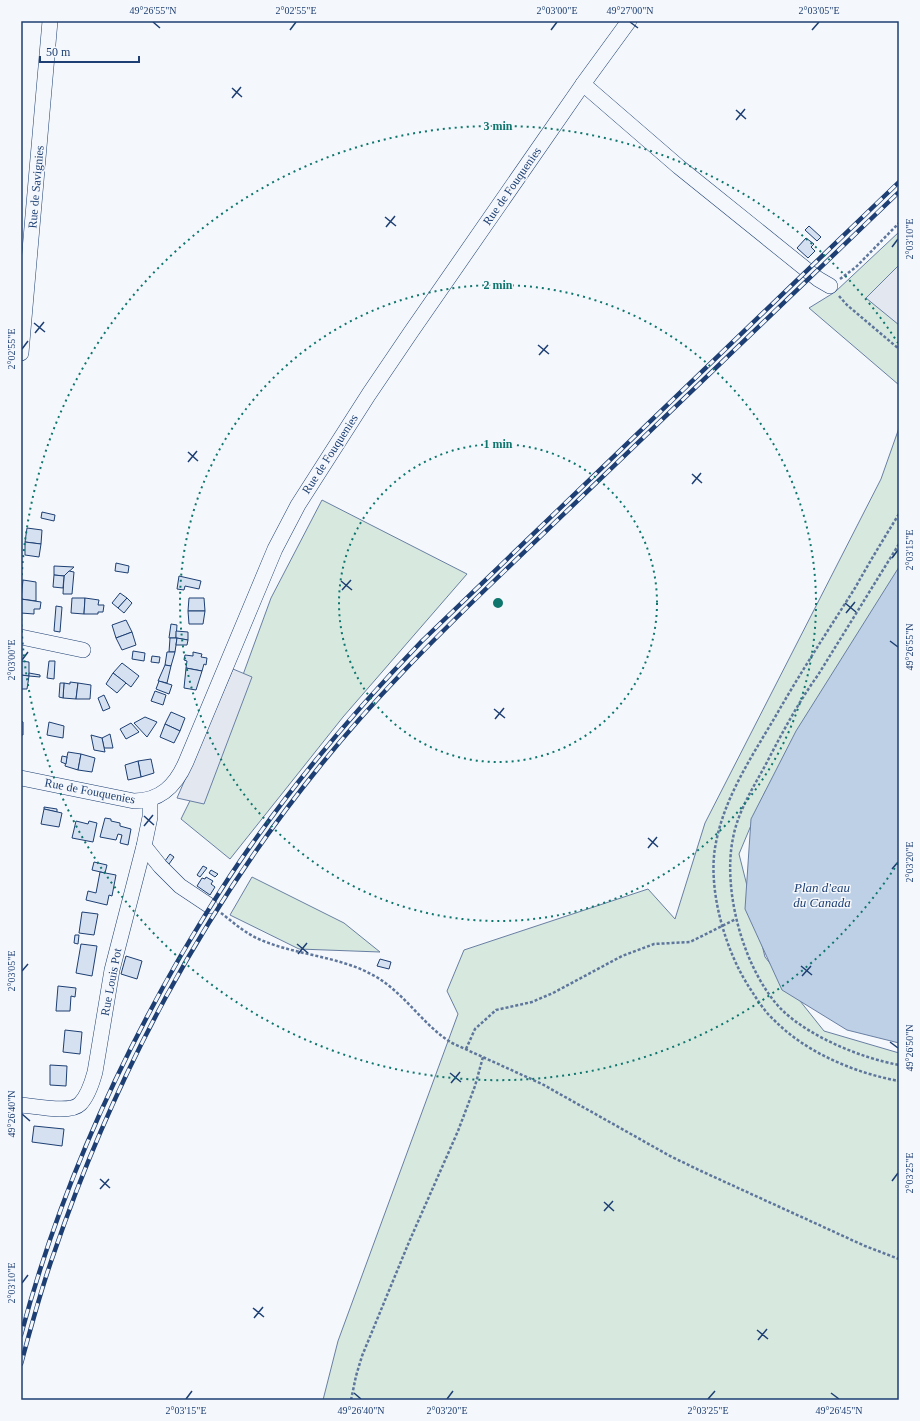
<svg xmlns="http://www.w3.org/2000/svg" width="920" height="1421" font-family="Georgia,serif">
<rect width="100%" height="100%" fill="#f4f7fb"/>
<!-- green -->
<g fill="#d7e8df" stroke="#687fa3">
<polygon points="899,232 899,385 809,308 835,292"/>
<polygon points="899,428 899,589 765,792 739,854 765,957 824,1031 899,1053 899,1400 323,1400 338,1341 458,1014 447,991 464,950 648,889 675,919 705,823 881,479"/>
<polygon points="322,500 467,574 343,717 230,859 181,819 217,746 271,598"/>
<polygon points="252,877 344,923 380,952 299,949 230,915"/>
</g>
<!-- parking -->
<g fill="#e3e8f0" stroke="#687fa3">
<polygon points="899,265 899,325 866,298"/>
<polygon points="233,669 252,677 204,804 177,798"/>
</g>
<!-- water -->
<polygon fill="#bed0e5" stroke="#687fa3" points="899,567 899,1043 847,1030 782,990 745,909 751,819 796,731"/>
<!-- building -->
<g fill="#d5e0f0" stroke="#1d3f73">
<polygon points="809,226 821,237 817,241 805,230"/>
<polygon points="806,238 814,244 811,247 815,251 808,258 797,248"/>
<polygon points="42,512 55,515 54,521 41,518"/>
<polygon points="27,528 42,530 41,544 25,542"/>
<polygon points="25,542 41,544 39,557 25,555"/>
<polygon points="116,563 129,566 128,573 115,571"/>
<polygon points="54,566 74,567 64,576 54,575"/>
<polygon points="69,571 74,572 72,594 63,594 64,576"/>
<polygon points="54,575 64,576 63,588 53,587"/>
<polygon points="179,576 201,581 199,589 185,586 184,590 177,589"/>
<polygon points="23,580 36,582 36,601 21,599"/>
<polygon points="120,593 127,598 118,608 112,603"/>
<polygon points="72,598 85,598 84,614 71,613"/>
<polygon points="85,598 99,600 98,605 104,605 103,612 98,612 98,614 84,614"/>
<polygon points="127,598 132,603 124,613 118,608"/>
<polygon points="189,598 204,598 205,611 188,611"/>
<polygon points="21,599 41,602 40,609 34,609 34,614 21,613"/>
<polygon points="56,606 62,607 60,632 54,631"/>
<polygon points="188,611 205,611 203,624 189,624"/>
<polygon points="126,620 132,632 116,638 112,625"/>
<polygon points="171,624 177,625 176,638 169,638"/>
<polygon points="176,631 188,632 188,640 176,638"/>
<polygon points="132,632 136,645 122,650 116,638"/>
<polygon points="170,638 177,638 175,652 169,652"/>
<polygon points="177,638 188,640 187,645 176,645"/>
<polygon points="133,651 145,653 144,661 132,659"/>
<polygon points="167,652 175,652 171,666 165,665"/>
<polygon points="193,652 202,654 201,657 207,658 206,665 204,664 202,671 186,668 187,661 184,660 185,655 193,656"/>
<polygon points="152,656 160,657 159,663 151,662"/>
<polygon points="21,661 29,662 29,676 21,675"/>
<polygon points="49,661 55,661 54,679 47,678"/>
<polygon points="122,663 139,676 131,687 113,673"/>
<polygon points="165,665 171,666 167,683 158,681"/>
<polygon points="186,668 202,671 196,690 184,688"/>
<polygon points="29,673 40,675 40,677 29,676"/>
<polygon points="113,673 126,683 117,693 106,684"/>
<polygon points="21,675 29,676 27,689 21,689"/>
<polygon points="159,681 172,685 169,694 156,689"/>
<polygon points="70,682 78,683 76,699 63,698 64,683 70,684"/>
<polygon points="60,683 64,683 63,698 59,697"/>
<polygon points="78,683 91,685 90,699 76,699"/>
<polygon points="155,691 166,695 163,705 151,701"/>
<polygon points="104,695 110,708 103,711 98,698"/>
<polygon points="171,712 185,718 180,731 165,724"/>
<polygon points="145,717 157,722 147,737 134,723"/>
<polygon points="21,721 23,722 23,735 21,735"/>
<polygon points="49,722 64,726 63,738 47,735"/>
<polygon points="131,723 139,732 126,739 120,729"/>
<polygon points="165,724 180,731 174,743 160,737"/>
<polygon points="110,734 113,748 104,748 102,738"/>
<polygon points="91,735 102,738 105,752 94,750"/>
<polygon points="68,752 81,754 78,770 65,766"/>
<polygon points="81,754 95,758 92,772 78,770"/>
<polygon points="62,756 67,757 66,764 61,762"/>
<polygon points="151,759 154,773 141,777 138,761"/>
<polygon points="138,761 141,777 128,780 125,765"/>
<polygon points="44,807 57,809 57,812 44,809"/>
<polygon points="44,809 62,813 59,827 41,824"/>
<polygon points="105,818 111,819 111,821 120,823 120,826 131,829 128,845 120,843 122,835 118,834 116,840 100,837"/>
<polygon points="76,821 88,824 89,821 97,823 93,842 72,838"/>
<polygon points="170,854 174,857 169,864 165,861"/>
<polygon points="94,862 107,865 105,873 92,870"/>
<polygon points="203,866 207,868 200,877 197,875"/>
<polygon points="211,870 218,874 215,877 209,873"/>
<polygon points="100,872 116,875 112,896 109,895 107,905 86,900 88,891 96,893"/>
<polygon points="206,877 213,881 211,884 215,887 210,895 197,886 202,878 205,879"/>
<polygon points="82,912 98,914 94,935 79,933"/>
<polygon points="75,935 79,935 78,944 74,943"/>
<polygon points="81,944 97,946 92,976 76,973"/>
<polygon points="126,956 142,961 137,979 121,974"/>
<polygon points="380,959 391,962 389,969 377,966"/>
<polygon points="58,986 76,988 75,997 71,996 70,1011 56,1011"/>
<polygon points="65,1030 82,1032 80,1054 63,1052"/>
<polygon points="50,1065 67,1066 66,1086 50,1085"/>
<polygon points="34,1126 64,1129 62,1146 32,1142"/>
</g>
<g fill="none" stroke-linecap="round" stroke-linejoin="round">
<!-- minor casing -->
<g stroke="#1d3f73" stroke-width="16">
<g id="minor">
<polyline points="583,84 679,167 818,279 830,286"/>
<polyline points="21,353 50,21"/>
<polyline points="21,637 83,650"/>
<path d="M21,778L134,801C161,801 176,785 186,762L275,549L298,505L369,394L411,332L583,84L629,21"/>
<polyline points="144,846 160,866 180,886 210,906"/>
<path d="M21,1105C35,1106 70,1114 80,1104C88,1096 92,1083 95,1072L112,970L144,846L150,817V800"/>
</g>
</g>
<!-- path -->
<g stroke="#5e769c" stroke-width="2.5" stroke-dasharray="3 2" stroke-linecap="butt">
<polyline points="840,279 856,267 899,223"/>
<polyline points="839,296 847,305 899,349"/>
<path d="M899,514C884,538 869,563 855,588C829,629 802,670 778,712C753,755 723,798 715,848C708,892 726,953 751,990C758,1001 765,1012 775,1021C807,1053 855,1073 899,1081"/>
<path d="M899,544L818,675C798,703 782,733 766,764C753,788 738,811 733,838C722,891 744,971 782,1010C810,1037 861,1058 899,1065"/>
<path d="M221,913C234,923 246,934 261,940C296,955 337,956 371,974C404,991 422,1025 452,1043L542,1084L670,1156L701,1171L865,1246L899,1259"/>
<polyline points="466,1049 475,1029 496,1010 532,1002 553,993 622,956 654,944 690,942 736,919"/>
<polyline points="351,1400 356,1376 362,1356 409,1242 458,1131 475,1086 483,1057"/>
</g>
<!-- minor -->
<use href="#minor" stroke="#f4f7fb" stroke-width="15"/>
<!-- rail casing -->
<g stroke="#1d3f73" stroke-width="4.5">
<g id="rail">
<path d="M21,1335C56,1203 112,1075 180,957C204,916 229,875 257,837C307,767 363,702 422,641L899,182"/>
<path d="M21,1364C31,1327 41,1289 54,1253C114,1077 203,910 320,766C373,700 432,641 492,583L899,192"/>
</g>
</g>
<!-- rail -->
<use href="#rail" stroke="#f4f7fb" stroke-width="3" stroke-dasharray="9" stroke-linecap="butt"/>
</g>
<!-- ticks -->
<path fill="none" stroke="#1d3f73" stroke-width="1.5" d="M153,22L160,28M630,22L638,28M290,30L296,22M551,30L557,22M812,30L819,22M232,88L242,97M232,98L241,87M736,110L746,119M736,120L745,109M385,217L396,226M386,227L395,216M892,247L898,239M34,323L45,332M35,333L44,322M538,345L549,354M22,349L28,341M539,355L548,345M188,452L198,461M188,462L197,451M692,474L702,483M692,484L701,473M892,558L898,550M341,581L352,590M342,590L351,580M845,603L856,612M846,613L855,602M890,641L898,647M22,660L28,652M494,709L505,718M495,719L504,708M144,816L154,825M144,826L153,815M648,838L658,847M648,848L657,837M892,869L898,862M297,944L308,953M298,954L307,943M801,966L812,975M22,971L28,964M802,976L811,966M890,1042L898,1048M450,1073L461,1082M451,1083L460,1072M22,1114L30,1121M100,1179L110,1188M892,1181L898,1173M100,1189L109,1179M604,1202L614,1211M604,1211L613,1201M22,1283L28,1275M253,1308L264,1317M254,1318L263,1307M757,1330L768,1339M758,1340L767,1329M354,1393L361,1399M831,1393L839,1399M186,1399L192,1391M447,1399L453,1391M708,1399L715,1391"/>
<!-- distance rings -->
<g fill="none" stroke="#0f766e" stroke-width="2" stroke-dasharray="2 4">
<circle cx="498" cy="603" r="159"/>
<circle cx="498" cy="603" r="318"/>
<path d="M898 863A477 477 0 0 1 21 607M21 599A477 477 0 0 1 898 343"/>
</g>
<g text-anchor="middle" stroke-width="3" stroke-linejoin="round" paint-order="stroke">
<!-- street labels -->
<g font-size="12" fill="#1d3f73" stroke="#f4f7fb">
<text transform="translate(512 186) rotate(-55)" y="4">Rue de Fouquenies</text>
<text transform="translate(36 187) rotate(-85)" y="4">Rue de Savignies</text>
<text transform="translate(330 454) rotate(-57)" y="4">Rue de Fouquenies</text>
<text transform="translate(90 791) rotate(11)" y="4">Rue de Fouquenies</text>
<text transform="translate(111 982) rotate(-79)" y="4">Rue Louis Pot</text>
</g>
<!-- water labels -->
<g font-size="13" font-style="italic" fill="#1d3f73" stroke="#f4f7fb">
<text x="822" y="892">Plan d'eau<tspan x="822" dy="15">du Canada</tspan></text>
</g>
</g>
<circle cx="498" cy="603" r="6" fill="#0f766e" stroke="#f4f7fb" stroke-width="2"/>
<g font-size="12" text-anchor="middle" font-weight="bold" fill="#0f766e" stroke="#f4f7fb" stroke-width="3" stroke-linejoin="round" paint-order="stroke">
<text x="498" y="130">3 min</text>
<text x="498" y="289">2 min</text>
<text x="498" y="448">1 min</text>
</g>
<!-- border -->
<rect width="920" height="1421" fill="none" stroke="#f4f7fb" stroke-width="44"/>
<!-- scale -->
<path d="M40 56v6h99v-6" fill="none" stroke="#1d3f73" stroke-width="2"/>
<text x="46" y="56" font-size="12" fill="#1d3f73" stroke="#f4f7fb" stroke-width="3" paint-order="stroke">50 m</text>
<rect x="22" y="22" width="876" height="1377" fill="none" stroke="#1d3f73" stroke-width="1.5"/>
<g font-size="10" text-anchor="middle" fill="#1d3f73">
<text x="153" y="14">49°26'55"N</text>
<text x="296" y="14">2°02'55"E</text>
<text x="557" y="14">2°03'00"E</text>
<text x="630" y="14">49°27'00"N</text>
<text x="819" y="14">2°03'05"E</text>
<text transform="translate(909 239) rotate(-90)" y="4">2°03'10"E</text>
<text transform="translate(11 349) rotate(-90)" y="4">2°02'55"E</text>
<text transform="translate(909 550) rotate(-90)" y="4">2°03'15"E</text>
<text transform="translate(909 647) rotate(-90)" y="4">49°26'55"N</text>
<text transform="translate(11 660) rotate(-90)" y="4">2°03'00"E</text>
<text transform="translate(909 862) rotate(-90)" y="4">2°03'20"E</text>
<text transform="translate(11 971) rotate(-90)" y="4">2°03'05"E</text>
<text transform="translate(909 1048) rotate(-90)" y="4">49°26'50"N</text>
<text transform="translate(11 1114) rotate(-90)" y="4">49°26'40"N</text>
<text transform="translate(909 1173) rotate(-90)" y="4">2°03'25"E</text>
<text transform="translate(11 1283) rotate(-90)" y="4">2°03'10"E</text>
<text x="186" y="1414">2°03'15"E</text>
<text x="361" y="1414">49°26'40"N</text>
<text x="447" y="1414">2°03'20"E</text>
<text x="708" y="1414">2°03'25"E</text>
<text x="839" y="1414">49°26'45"N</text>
</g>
</svg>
